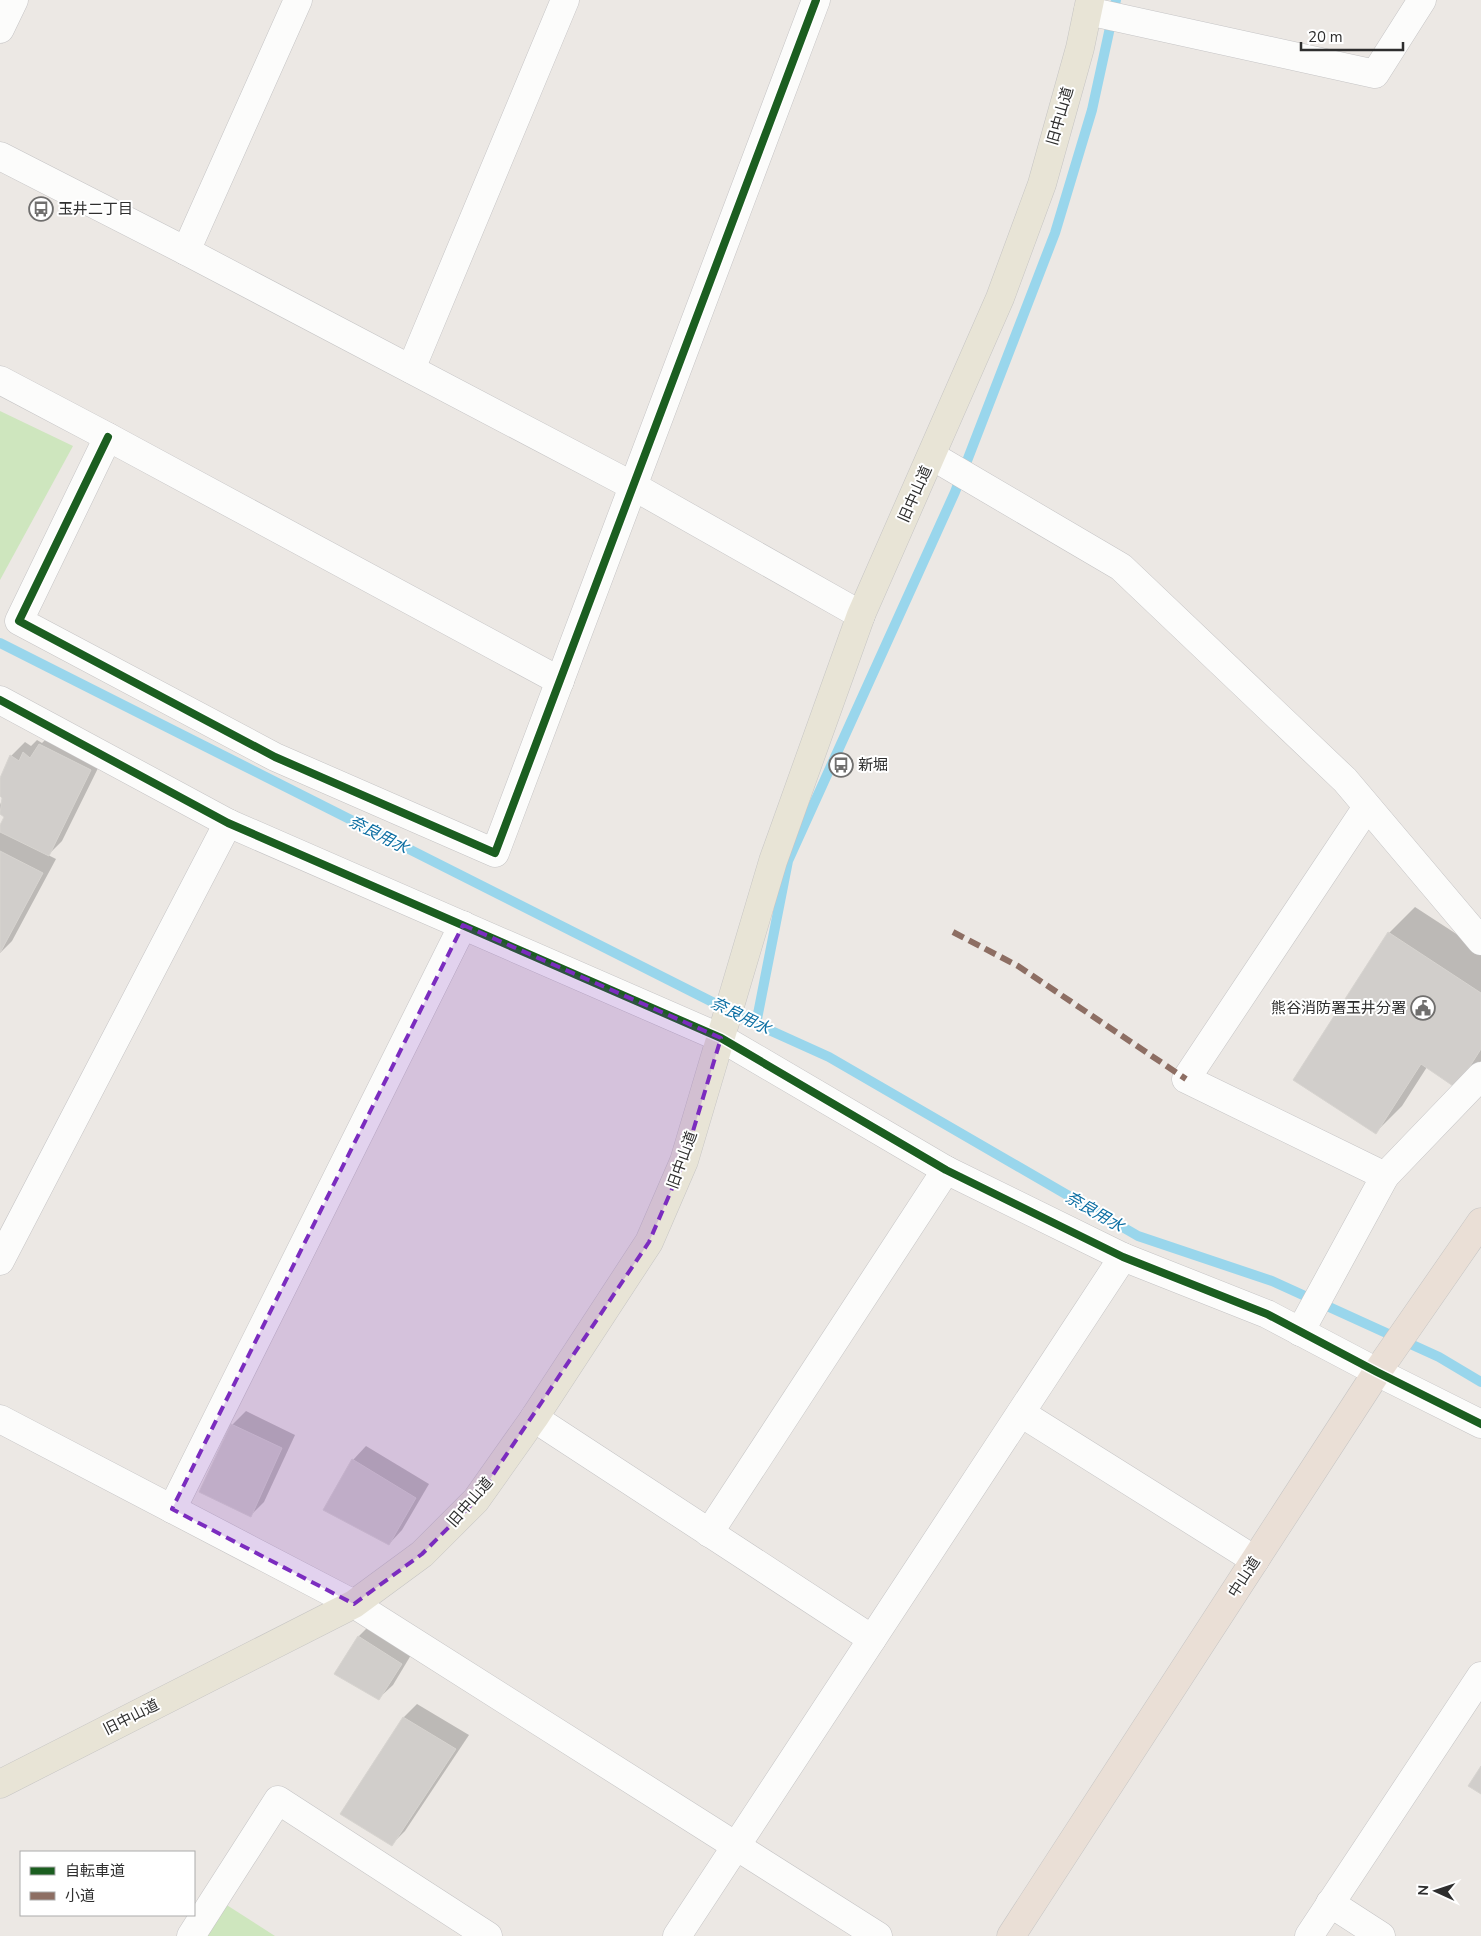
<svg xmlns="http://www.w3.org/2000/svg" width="1481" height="1936" font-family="'Nunito Sans','Noto Sans JP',sans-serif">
<rect width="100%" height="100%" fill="#ece8e4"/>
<!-- green -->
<g fill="#cee6be">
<polygon points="0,411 73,446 0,580"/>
<polygon points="222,1902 275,1936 201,1936"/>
</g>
<!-- shadow -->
<g fill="#0003">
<polygon points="54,731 104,756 62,841 48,855 56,859 12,941 0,953 0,828 6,816 0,813 0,805 3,797 0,794 0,781 11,756 25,742 31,746 37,740 42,743"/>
<polygon points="1415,907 1481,950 1481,1061 1456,1086 1427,1067 1402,1106 1376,1132 1389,933"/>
<polygon points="246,1411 295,1435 264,1502 250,1516 201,1492 233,1424"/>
<polygon points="366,1446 429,1484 402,1530 389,1544 353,1460"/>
<polygon points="372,1623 414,1650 393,1685 379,1698 336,1674 359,1636"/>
<polygon points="417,1704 469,1735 405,1831 392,1844 404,1717"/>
</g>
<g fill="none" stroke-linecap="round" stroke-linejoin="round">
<!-- stream -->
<g stroke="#99d6ec" stroke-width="10">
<polyline points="0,643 756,1024 829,1057 1138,1236 1272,1281 1439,1357 1481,1382"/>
<polyline points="756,1024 788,861 955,492 1055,233 1092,110 1116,0"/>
</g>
</g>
<!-- building -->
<g fill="#d1cecb" stroke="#d7d4d0">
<polygon points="39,744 91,770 49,856 0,832 0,825 4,817 0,814 2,798 0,796 0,778 10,755 19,761 23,752 30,758"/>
<polygon points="0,851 43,873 0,953"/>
<polygon points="1388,932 1481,993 1481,1049 1456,1088 1421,1064 1376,1134 1293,1080"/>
<polygon points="231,1424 282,1448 251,1517 199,1492"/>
<polygon points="352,1459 416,1498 389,1545 323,1510"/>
<polygon points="358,1636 402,1664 379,1700 334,1674"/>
<polygon points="403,1717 456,1749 392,1846 340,1814"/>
<polygon points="1481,1766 1481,1794 1468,1786"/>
</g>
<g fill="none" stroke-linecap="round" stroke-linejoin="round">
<!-- minor casing -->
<g stroke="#c5c4c5" stroke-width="29">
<g id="minor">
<polyline points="1088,11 1375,74 1422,0"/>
<polyline points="0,29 14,0"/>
<polyline points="0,156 186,251 633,486 861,615"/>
<polyline points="186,251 298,0"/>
<polyline points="411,369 565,0"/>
<polyline points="0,380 108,437 560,681"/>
<polyline points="108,437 19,621 275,757 495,853 816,0"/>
<polyline points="932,456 1121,567 1345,780 1481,941"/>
<polyline points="0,700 228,823 721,1038 946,1170 1123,1257 1267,1314 1377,1372 1481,1424"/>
<polyline points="1367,807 1186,1079 1385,1176"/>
<polyline points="0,1261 228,823"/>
<polyline points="1300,1332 1385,1176 1481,1076"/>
<polyline points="1021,1413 1255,1560"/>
<polyline points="534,1418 872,1639"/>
<polyline points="0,1419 354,1604 878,1936"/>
<polyline points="172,1509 463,925"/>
<polyline points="709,1533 946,1170"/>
<polyline points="1330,1903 1381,1936"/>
<polyline points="191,1936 278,1800 488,1936"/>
<polyline points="677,1936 1123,1257"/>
<polyline points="1309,1936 1481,1676"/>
</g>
</g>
<!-- major casing -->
<g stroke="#c6c5c4" stroke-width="29">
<polyline id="major" points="0,1784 354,1604 422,1554 476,1500 534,1418 649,1242 684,1161 773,861 861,615 1000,298 1042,184 1080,48 1090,0"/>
</g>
<!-- highway casing -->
<g stroke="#c6c5c4" stroke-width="29">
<polyline id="highway" points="1011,1936 1377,1372 1481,1222"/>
</g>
<!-- minor -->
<use href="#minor" stroke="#fcfcfb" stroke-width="28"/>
<!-- major -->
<use href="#major" stroke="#e8e4d6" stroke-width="28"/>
<!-- highway -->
<use href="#highway" stroke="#eadfd6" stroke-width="28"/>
<!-- quiet -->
<polyline stroke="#8d6e63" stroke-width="6" stroke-dasharray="12 6" stroke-linecap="butt" points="953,932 1018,966 1186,1079"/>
<!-- cycleway casing -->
<g stroke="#fff" stroke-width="11">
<g id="cycleway">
<polyline points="108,437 19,621 275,757 495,853 816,0"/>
<polyline points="0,700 228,823 721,1038 946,1170 1123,1257 1267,1314 1377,1372 1481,1424"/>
</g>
</g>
<!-- cycleway -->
<use href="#cycleway" stroke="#1b5e20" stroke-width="8"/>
</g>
<!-- marked area -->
<path fill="#7b2cbf" fill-opacity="0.2" stroke="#7b2cbf" stroke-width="4" stroke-dasharray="10 6" stroke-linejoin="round" d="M463,925L721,1038L684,1161L649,1242L476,1500L422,1554L354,1604L172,1509Z"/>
<!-- icons -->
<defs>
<g id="bus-ring" transform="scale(1.25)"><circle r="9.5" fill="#fff" stroke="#706f6e" stroke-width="1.5"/><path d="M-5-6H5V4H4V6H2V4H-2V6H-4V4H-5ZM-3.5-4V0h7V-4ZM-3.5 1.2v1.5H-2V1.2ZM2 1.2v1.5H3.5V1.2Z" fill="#706f6e"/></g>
<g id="civic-ring" transform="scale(1.25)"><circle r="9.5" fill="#fff" stroke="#706f6e" stroke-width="1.5"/><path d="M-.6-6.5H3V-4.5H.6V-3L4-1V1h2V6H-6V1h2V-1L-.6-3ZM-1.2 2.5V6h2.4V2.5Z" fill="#706f6e"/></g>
</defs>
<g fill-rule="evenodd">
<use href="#bus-ring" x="41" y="209"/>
<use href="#bus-ring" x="841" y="765"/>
<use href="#civic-ring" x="1423" y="1008"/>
</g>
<g text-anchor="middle" stroke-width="4" stroke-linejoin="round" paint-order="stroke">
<!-- street labels -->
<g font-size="15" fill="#2e2e2e" stroke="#fff">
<text transform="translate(1060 116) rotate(-74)" y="5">旧中山道</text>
<text transform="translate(915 494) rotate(-66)" y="5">旧中山道</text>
<text transform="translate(682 1160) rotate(-70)" y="5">旧中山道</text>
<text transform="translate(470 1502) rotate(-49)" y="5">旧中山道</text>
<text transform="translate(1244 1577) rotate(-57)" y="5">中山道</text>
<text transform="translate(131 1717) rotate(-27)" y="5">旧中山道</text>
</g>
<!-- poi labels -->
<g font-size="15" fill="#2e2e2e" stroke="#fff" text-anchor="start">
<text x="58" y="214">玉井二丁目</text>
<text x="858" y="770">新堀</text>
<text x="1406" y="1013" text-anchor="end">熊谷消防署玉井分署</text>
</g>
<!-- water labels -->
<g font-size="16" font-style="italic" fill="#0d6fa3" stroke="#fff">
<text transform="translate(379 834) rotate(27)" y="6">奈良用水</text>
<text transform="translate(741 1015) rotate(26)" y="6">奈良用水</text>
<text transform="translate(1095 1211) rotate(30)" y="6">奈良用水</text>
</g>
</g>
<!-- legend -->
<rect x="20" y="1851" width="175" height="65" fill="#ffffff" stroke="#ababab"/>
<rect x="30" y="1867" width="25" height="8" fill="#1b5e20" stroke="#ababab"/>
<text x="65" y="1876" font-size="15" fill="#2e2e2e">自転車道</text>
<rect x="30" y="1892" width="25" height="8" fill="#8d6e63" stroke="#ababab"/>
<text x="65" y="1901" font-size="15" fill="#2e2e2e">小道</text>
<!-- north arrow -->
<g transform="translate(1436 1891) rotate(273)" stroke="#ffffff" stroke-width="4" paint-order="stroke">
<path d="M0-4L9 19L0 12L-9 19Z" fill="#2e2e2e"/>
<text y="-8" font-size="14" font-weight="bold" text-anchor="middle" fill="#2e2e2e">N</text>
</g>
<!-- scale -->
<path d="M1301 42v8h102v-8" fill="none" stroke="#2e2e2e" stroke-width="2.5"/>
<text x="1308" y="42" font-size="15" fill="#2e2e2e" stroke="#ffffff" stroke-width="4" paint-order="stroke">20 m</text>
</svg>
